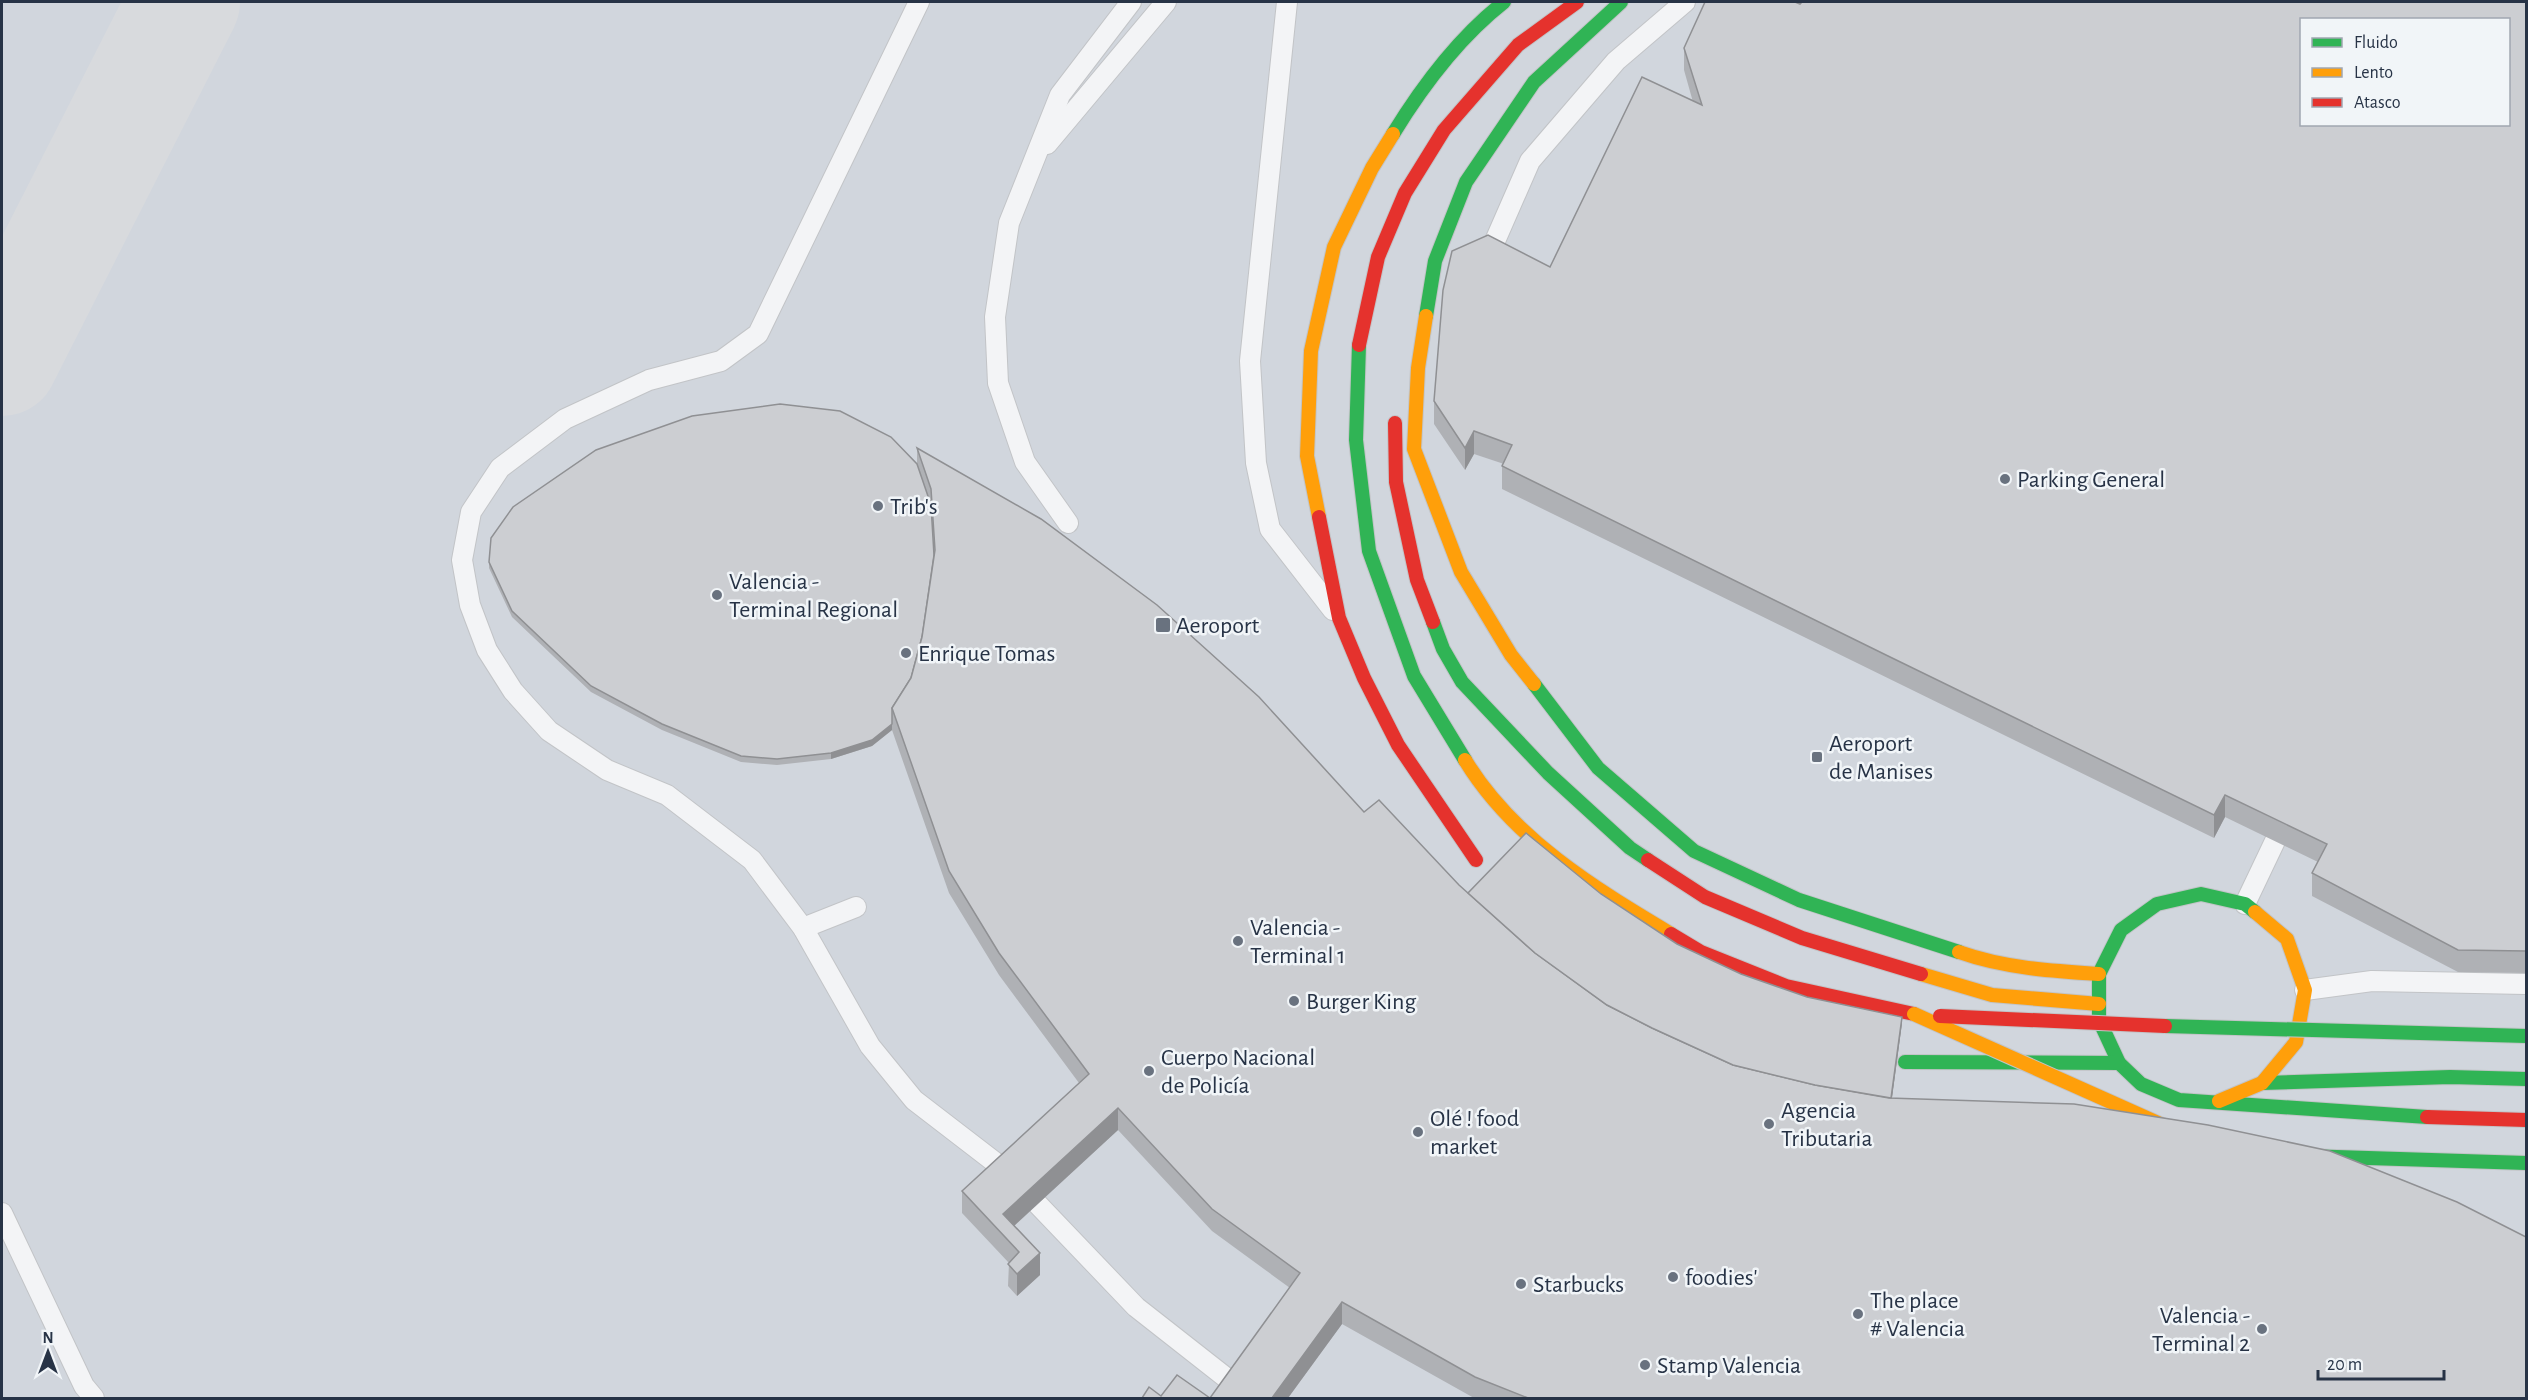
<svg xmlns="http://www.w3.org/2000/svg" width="2528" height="1400" font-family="'Alegreya Sans',sans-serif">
<rect width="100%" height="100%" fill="#e4e6e9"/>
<!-- built -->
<path fill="#d1d6dd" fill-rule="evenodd" d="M2,2H2526V1398H2ZM2302,20H2508V124H2302Z"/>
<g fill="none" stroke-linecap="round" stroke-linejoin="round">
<!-- taxiway -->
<polyline stroke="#d8dadd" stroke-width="112" points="2,360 184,2"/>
<!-- lane casing -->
<g stroke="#c2c4c7" stroke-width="22">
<g id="lane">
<polyline points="919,2 758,334 721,361 649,380 565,419 500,468 471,512 462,560 470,605 487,650 513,691 549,731 607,770 667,795 752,860 803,928 870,1046 914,1100 1005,1170 1136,1307 1252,1398"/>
<polyline points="1287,2 1250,361 1256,463 1270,529 1333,610"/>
<polyline points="1047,144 1166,2"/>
<polyline points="1488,257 1530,161 1616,61 1685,2"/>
<polyline points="1068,523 1025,462 998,383 995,317 1009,223 1060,95 1131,2"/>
<polyline points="2245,904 2275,841"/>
<polyline points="803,928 856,907"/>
<polyline points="2305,990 2372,981 2526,984"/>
<polyline points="2,1213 84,1386 94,1398"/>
</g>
</g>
<!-- fast casing -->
<g stroke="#c2c4c7" stroke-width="16">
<g id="fast">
<path d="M1393,134C1423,85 1458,38 1504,2"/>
<polyline points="1426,316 1435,261 1466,182 1534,82 1621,2"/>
<polyline points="1359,345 1356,440 1369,551 1414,676 1465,760"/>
<polyline points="1433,622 1443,649 1462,682 1548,773 1630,848 1648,860"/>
<polyline points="1534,684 1598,768 1694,851 1799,900 1959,952"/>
<polyline points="2255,912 2245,904 2201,894 2157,904 2121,930 2099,974 2099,1020 2119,1063 2141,1084 2179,1100 2427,1117"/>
<polyline points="1905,1062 2119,1063"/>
<polyline points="2262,1083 2450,1077 2526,1079"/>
</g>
</g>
<!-- slow casing -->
<g stroke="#c2c4c7" stroke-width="16">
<g id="slow">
<polyline points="1426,316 1418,368 1414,449 1461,572 1511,655 1534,684"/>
<polyline points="1319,517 1307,456 1311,351 1334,247 1372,168 1393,134"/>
<path d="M1465,760C1513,839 1594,888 1671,934"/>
<path d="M1959,952C2004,968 2052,971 2099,974"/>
<polyline points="1921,974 1992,995 2099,1004"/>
<polyline points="2219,1101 2262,1083 2296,1042 2305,990 2287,939 2255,912"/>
</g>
</g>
<!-- jam casing -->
<g stroke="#c2c4c7" stroke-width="16">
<g id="jam">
<polyline points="1359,345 1378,257 1405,193 1444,130 1518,45 1577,2"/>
<polyline points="1395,423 1396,482 1417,580 1433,622"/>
<polyline points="1319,517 1339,618 1364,678 1398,745 1476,860"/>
<polyline points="1648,860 1705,897 1802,938 1921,974"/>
<polyline points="1671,934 1701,952 1786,986 1914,1014"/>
<polyline points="2427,1117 2526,1120"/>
</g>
</g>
<!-- lane -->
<use href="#lane" stroke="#f3f4f6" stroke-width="20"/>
<!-- fast -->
<use href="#fast" stroke="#30b455" stroke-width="14"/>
<!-- slow -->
<use href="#slow" stroke="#ff9f0a" stroke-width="14"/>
<!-- jam -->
<use href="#jam" stroke="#e5322d" stroke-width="14"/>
<!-- fast-bridge casing -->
<g stroke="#c2c4c7" stroke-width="16" stroke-linecap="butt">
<g id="fast-bridge">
<polyline points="2165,1026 2526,1036"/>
<polyline points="2305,1156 2526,1163"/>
</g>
</g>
<!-- slow-bridge casing -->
<g stroke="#c2c4c7" stroke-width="16" stroke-linecap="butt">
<polyline id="slow-bridge" points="1914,1014 2178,1132"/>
</g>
<!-- jam-bridge casing -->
<g stroke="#c2c4c7" stroke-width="16" stroke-linecap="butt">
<polyline id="jam-bridge" points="1940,1016 2165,1026"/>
</g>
<!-- fast-bridge -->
<use href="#fast-bridge" stroke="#30b455" stroke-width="14"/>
<!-- slow-bridge -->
<use href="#slow-bridge" stroke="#ff9f0a" stroke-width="14"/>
<!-- jam-bridge -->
<use href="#jam-bridge" stroke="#e5322d" stroke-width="14"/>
</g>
<!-- wall -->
<g fill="#afb1b5">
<polygon points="2526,2 2526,973 2458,972 2312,896 2312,873 2318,862 2225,817 2214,838 1502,489 1502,466 1504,464 1474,454 1465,470 1434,424 1434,401 1693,102 1684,70 1684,48 1800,4"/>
<polygon points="917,448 1364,812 1459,885 1468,893 1601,894 1677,944 1741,974 1807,997 1902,1023 1892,1098 2526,1398 1474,1398 1342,1324 1288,1398 1142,1398 1161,1396 1210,1398 1290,1288 1212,1231 1118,1130 1014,1226 1040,1275 1017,1296 1008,1286 1009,1263 962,1213 962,1191 1079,1083 999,975 949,893 892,730 872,746 831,759 777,765 741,762 662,730 591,692 512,617 489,568 489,562 917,464"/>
</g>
<!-- shaded-wall -->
<g fill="#8f9093">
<polygon points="1474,431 1474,454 1465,470 1465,448"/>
<polygon points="892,724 892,730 872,746 831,759 831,753"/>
<polygon points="2225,795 2225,817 2214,838 2214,815"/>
<polygon points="1902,1017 1902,1023 1889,1120 1889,1114"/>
<polygon points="1118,1108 1118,1130 1003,1236 1003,1214"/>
<polygon points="1040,1253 1040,1275 1017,1296 1017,1274"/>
<polygon points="1342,1302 1342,1324 1288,1398 1272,1398"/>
</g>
<!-- building -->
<g fill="#ccced2" stroke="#8f9093" stroke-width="1.5" fill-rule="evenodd">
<path d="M1705,2H1795L1800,4L1802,2H2526V951L2458,950L2312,873L2327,844L2225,795L2214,815L1886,655L1502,466L1512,445L1474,431L1465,448L1434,401L1443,290L1452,251L1488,235L1550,267L1642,77L1702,105L1684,48ZM2301,20H2508V124H2301Z"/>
<polygon points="780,404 840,411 891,437 917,464 931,505 934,555 922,637 911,678 892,708 892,724 872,740 831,753 777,759 741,756 662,724 591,686 512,611 489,562 491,538 513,507 596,450 692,416"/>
<polygon points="917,448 1041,519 1157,605 1259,697 1364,812 1379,800 1459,885 1535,953 1607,1005 1652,1028 1733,1065 1815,1085 1889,1098 2074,1104 2208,1125 2330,1151 2457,1202 2526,1237 2526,1398 1528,1398 1475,1377 1342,1302 1272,1398 1142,1398 1149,1387 1161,1396 1177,1375 1210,1398 1300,1273 1212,1209 1118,1108 1003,1214 1040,1253 1017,1274 1008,1264 1019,1252 962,1191 1089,1074 999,953 949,871 892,708 911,678 922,637 935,550 931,489"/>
<polygon points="1526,833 1601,894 1677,944 1741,974 1807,997 1902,1017 1891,1098 1815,1085 1733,1065 1652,1028 1607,1005 1535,953 1468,893"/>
</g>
<!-- markers -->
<g fill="#69727f" stroke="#f1f5f8" stroke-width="2">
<circle cx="2005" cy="479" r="6"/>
<circle cx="878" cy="506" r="6"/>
<circle cx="717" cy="595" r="6"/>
<rect x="1155" y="617" width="16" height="16" rx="3"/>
<circle cx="906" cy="653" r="6"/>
<rect x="1811" y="751" width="12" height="12" rx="3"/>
<circle cx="1238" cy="941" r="6"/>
<circle cx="1294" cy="1001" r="6"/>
<circle cx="1149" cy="1071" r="6"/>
<circle cx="1769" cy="1124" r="6"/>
<circle cx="1418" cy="1132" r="6"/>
<circle cx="1673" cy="1277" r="6"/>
<circle cx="1521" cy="1284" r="6"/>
<circle cx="1858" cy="1314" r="6"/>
<circle cx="2262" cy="1329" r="6"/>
<circle cx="1645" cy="1365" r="6"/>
</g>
<g text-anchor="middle" stroke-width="5" stroke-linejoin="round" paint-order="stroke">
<!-- poi labels -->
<g font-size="24" fill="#273346" stroke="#f1f5f8" text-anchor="start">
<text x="2017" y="487">Parking General</text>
<text x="890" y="514">Trib's</text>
<text x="729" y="589">Valencia -<tspan x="729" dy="28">Terminal Regional</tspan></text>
<text x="1176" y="633">Aeroport</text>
<text x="918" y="661">Enrique Tomas</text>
<text x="1829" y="751">Aeroport<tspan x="1829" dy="28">de Manises</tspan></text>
<text x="1250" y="935">Valencia -<tspan x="1250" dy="28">Terminal 1</tspan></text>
<text x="1306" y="1009">Burger King</text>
<text x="1161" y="1065">Cuerpo Nacional<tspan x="1161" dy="28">de Policía</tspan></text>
<text x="1781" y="1118">Agencia<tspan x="1781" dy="28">Tributaria</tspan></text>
<text x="1430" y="1126">Olé ! food<tspan x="1430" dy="28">market</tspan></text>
<text x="1685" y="1285">foodies'</text>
<text x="1533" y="1292">Starbucks</text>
<text x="1870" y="1308">The place<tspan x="1870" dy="28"># Valencia</tspan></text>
<text x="2250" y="1323" text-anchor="end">Valencia -<tspan x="2250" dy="28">Terminal 2</tspan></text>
<text x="1657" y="1373">Stamp Valencia</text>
</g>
</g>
<!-- border -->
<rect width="2528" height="1400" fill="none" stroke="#273346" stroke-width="6"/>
<!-- legend -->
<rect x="2300" y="18" width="210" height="108" fill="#f1f5f8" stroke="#a0a7b1" stroke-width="1.5"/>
<rect x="2312" y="38" width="30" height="9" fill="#30b455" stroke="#a0a7b1" stroke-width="1.5"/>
<text x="2354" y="48" font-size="18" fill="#273346">Fluido</text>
<rect x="2312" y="68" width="30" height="9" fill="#ff9f0a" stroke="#a0a7b1" stroke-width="1.5"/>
<text x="2354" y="78" font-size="18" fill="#273346">Lento</text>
<rect x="2312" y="98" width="30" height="9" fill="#e5322d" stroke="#a0a7b1" stroke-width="1.5"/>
<text x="2354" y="108" font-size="18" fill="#273346">Atasco</text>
<!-- north arrow -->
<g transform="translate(48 1352)" stroke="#f1f5f8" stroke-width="4.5" paint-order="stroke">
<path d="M0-4.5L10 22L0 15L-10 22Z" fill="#273346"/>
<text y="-9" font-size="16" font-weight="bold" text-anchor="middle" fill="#273346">N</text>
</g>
<!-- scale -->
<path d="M2318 1370v9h126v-9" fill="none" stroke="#273346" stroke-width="3"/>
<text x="2327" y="1370" font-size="18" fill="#273346" stroke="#f1f5f8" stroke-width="4.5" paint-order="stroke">20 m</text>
</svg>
